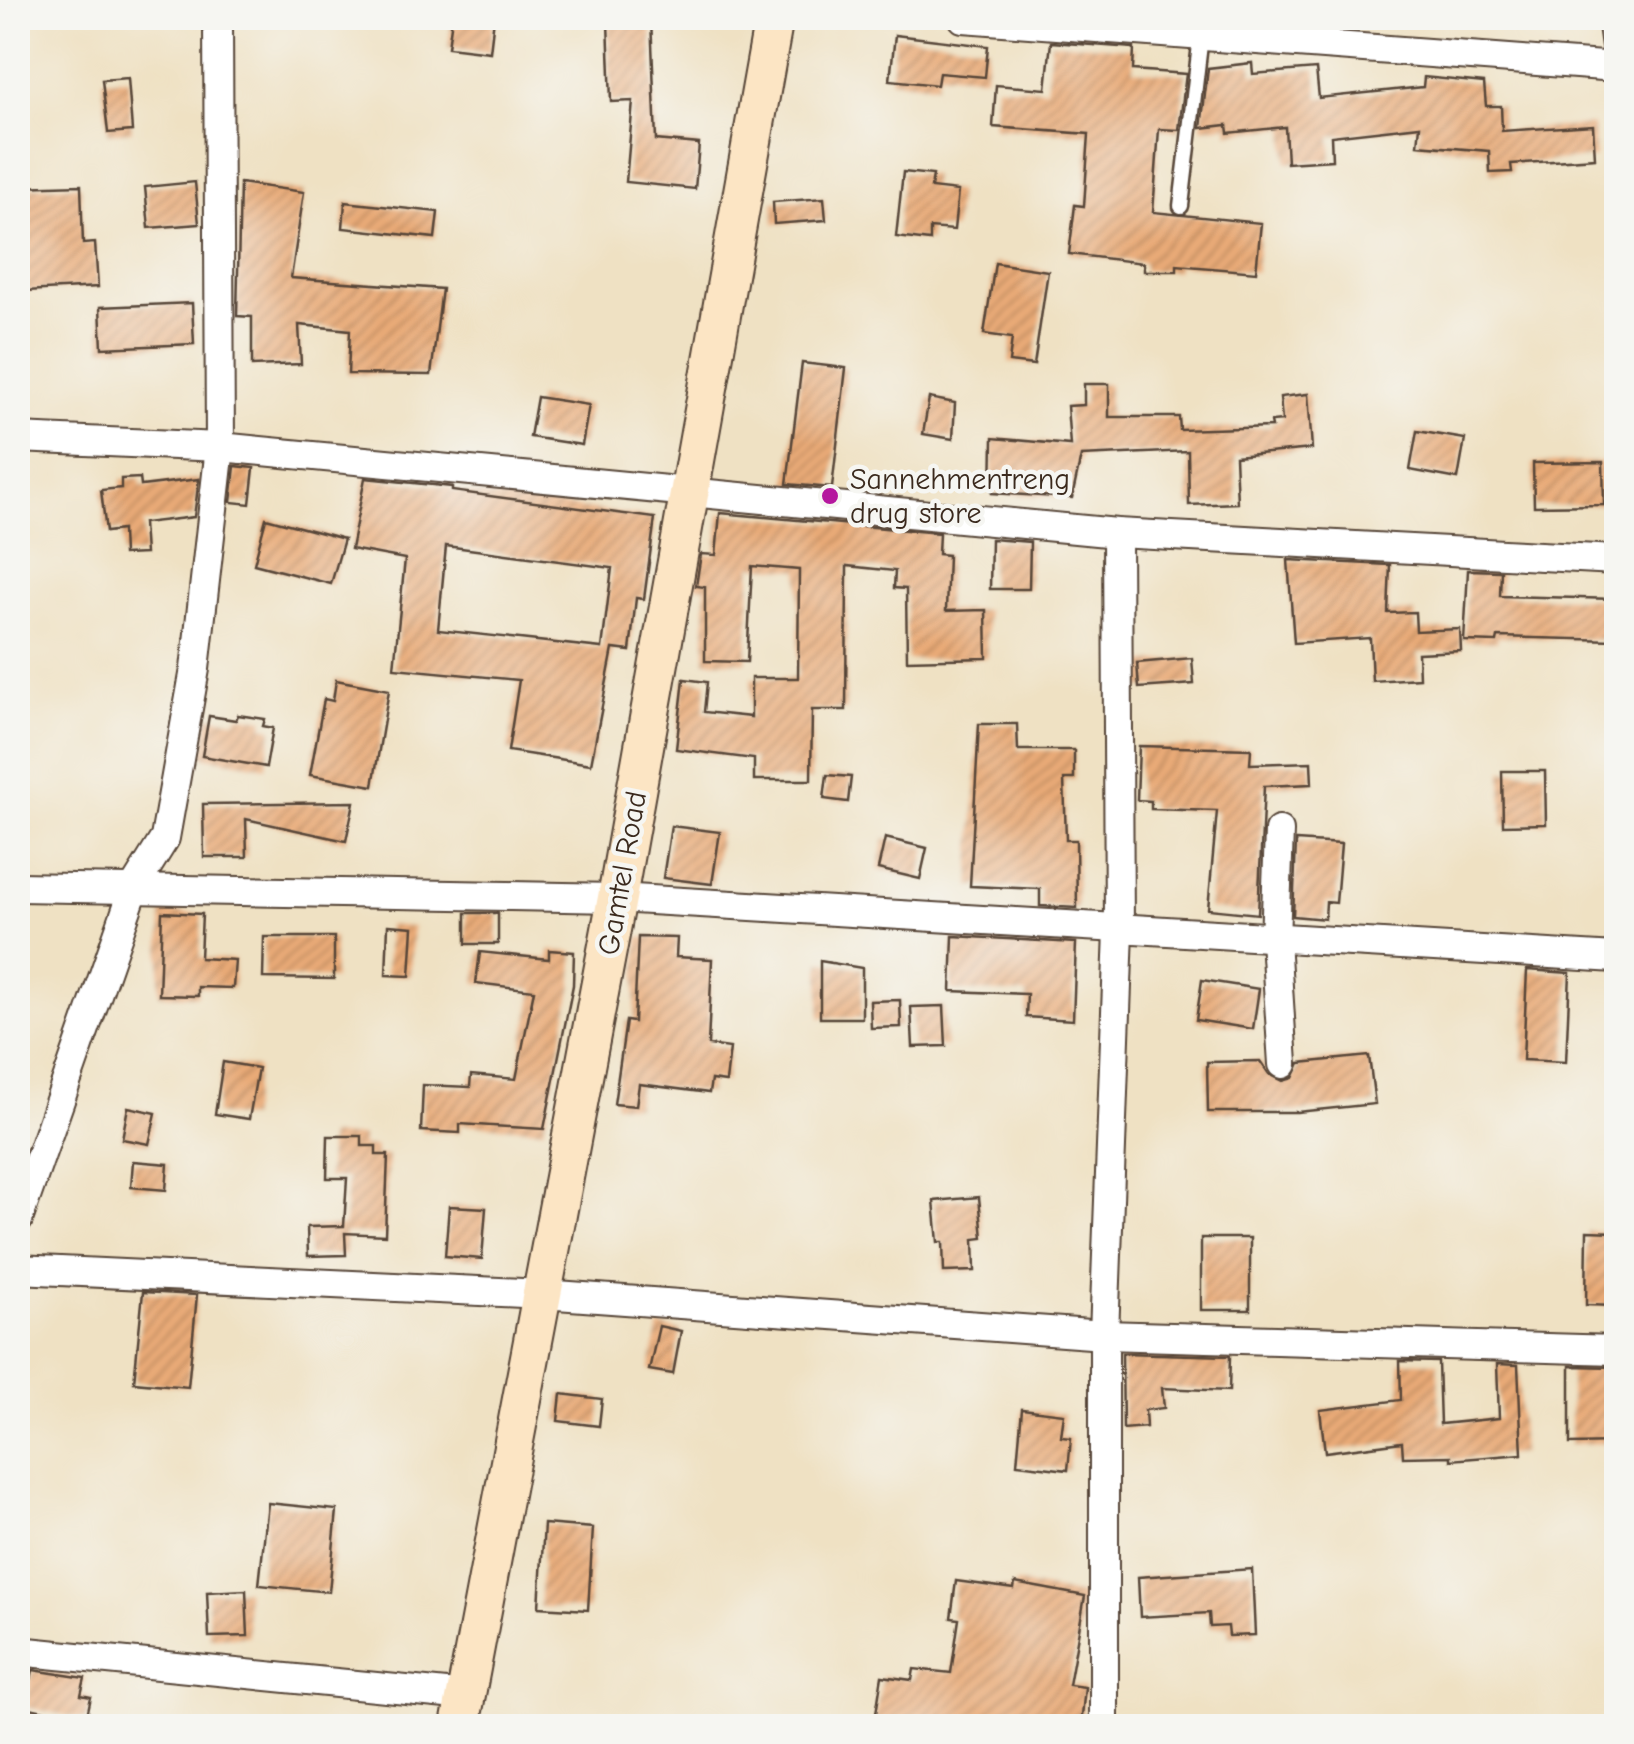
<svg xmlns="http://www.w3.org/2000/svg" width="1634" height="1744" font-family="'Comic Neue',sans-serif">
<defs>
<pattern id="building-hatch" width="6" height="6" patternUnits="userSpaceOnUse" patternTransform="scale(2.5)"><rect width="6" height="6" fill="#e9aa77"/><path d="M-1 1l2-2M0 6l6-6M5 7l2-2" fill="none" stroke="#be8b61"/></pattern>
</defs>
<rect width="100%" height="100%" fill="#f6f6f2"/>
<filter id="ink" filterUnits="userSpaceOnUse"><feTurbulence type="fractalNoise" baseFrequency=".01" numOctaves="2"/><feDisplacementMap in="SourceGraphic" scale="20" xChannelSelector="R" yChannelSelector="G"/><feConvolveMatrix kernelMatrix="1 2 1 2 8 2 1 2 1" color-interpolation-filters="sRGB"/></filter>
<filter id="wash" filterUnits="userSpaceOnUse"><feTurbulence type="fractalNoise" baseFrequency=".0048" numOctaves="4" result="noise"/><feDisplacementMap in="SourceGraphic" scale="40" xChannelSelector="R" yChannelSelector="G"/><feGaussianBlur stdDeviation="2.25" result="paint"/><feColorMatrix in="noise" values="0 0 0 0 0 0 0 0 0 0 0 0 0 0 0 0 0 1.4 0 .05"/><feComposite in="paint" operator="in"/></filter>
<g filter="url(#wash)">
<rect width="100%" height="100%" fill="#efe1c3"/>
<g id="blocks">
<!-- building -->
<g fill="url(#building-hatch)" fill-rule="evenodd">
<polygon points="452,18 494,18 490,52 448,47"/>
<polygon points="651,19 656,140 699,144 695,189 626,182 633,101 611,102 608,22"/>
<polygon points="895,35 988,46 985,77 939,73 937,85 890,80"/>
<polygon points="1051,42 1134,48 1133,70 1186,74 1179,130 1159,129 1153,212 1261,223 1256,272 1177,265 1177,271 1144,271 1144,263 1069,254 1075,205 1084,206 1089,134 993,127 996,85 1046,89"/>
<polygon points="1252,63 1253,74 1316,69 1319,98 1423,87 1424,77 1484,83 1486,106 1501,106 1502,131 1593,125 1595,158 1511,164 1512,172 1490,173 1489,151 1418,145 1420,126 1331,136 1332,160 1287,163 1285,127 1228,133 1227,125 1201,128 1208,68"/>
<polygon points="128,78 132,131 108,133 102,80"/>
<polygon points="903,172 933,175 931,188 958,191 954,230 930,228 930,241 896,237"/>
<polygon points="195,182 199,224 149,228 145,187"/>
<polygon points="240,183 304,192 291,278 442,289 431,375 348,374 350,330 299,325 301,364 252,366 252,317 237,316"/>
<polygon points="81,185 83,244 95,243 98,287 26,291 18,187"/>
<polygon points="824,198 826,220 774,224 773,202"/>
<polygon points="345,202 438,212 435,238 343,228"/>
<polygon points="995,263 1048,271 1034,365 1009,362 1012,338 984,334"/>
<polygon points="192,303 194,344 102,348 100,307"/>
<polygon points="802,363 846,368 832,488 787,484"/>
<polygon points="1084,384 1109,384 1109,417 1179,417 1180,430 1272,427 1271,422 1282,421 1280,397 1308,394 1312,449 1235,456 1237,503 1189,505 1188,451 1081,456 1072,498 992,493 993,438 1070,445 1067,406 1084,405"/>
<polygon points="537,397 589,405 582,445 530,437"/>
<polygon points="929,398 955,403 953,439 923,434"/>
<polygon points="1417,431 1465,439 1458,479 1410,470"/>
<polygon points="1603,462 1604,505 1534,506 1533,463"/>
<polygon points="235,466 254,468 250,504 231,502"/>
<polygon points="140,478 141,486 199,479 194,517 143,523 145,554 123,555 122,530 106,532 101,490 121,488 121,479"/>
<path d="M365,478L452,487V491L655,518L644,599L636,598L630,651L613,649L591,764L508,751L519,680L394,668L405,559L351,549ZM446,546L612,568L602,648L438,630Z"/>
<polygon points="720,513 939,533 938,554 948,555 946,611 986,610 987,658 907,660 906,589 894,588 895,571 847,566 846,710 812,710 811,780 754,780 754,759 676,749 684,679 707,682 704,712 751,717 751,678 798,678 799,570 752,566 747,662 705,661 705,587 696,586 701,554 716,555"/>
<polygon points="266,518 344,539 331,584 254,564"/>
<polygon points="991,539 1030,542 1029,589 990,589"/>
<polygon points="1288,560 1390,565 1388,613 1415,612 1416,631 1460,629 1461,651 1418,653 1419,678 1372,681 1370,638 1294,643"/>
<polygon points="1468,570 1501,571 1500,596 1616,599 1616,640 1498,637 1497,642 1464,641"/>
<polygon points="1192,658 1194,684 1139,688 1137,663"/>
<polygon points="336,680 389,690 373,786 310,775 324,699 333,701"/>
<polygon points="238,715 265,719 263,726 273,728 266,767 202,756 209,716 236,720"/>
<polygon points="979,724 1017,724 1018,750 1074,750 1074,779 1064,779 1066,840 1076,840 1077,908 1040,906 1040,889 970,886"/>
<polygon points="1139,746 1251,749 1250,764 1311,762 1312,784 1264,786 1258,914 1208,909 1217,811 1151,809 1151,801 1137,800"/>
<polygon points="1502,771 1545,771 1546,824 1503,825"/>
<polygon points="827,775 851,777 848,802 824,799"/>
<polygon points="354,802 346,841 246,819 247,857 204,857 203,804"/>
<polygon points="671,826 720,832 712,884 663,878"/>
<polygon points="885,838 927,848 920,879 878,869"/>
<polygon points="1296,841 1341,844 1336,903 1326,902 1325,919 1293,916"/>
<polygon points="162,912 202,914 200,958 235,960 233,988 198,987 198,996 159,995"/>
<rect x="466" y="913" width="32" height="31"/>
<polygon points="388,925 413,927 410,976 386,975"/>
<polygon points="953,936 1076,943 1073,1020 1026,1017 1027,994 951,991"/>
<polygon points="264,937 334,937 334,979 263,978"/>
<polygon points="638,937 677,938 676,957 712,959 708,1045 730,1048 726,1082 711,1080 709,1093 639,1084 636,1106 614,1104 626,1021 634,1022"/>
<polygon points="549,950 574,952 573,985 544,1129 460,1124 460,1133 421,1131 423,1085 470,1087 471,1075 516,1079 534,990 476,983 480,952 549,959"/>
<polygon points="820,961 862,968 862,1018 820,1018"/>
<polygon points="1527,970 1570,973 1566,1062 1523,1060"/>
<polygon points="1202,980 1259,989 1253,1029 1196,1020"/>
<polygon points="900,1000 901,1027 871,1028 870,1001"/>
<polygon points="944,1006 946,1046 913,1047 911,1007"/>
<polygon points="1369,1056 1375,1104 1297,1112 1208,1112 1207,1062 1260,1061 1269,1074 1283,1081 1293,1078 1300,1063"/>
<polygon points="223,1062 258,1068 249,1119 215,1114"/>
<polygon points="128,1107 156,1113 149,1144 122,1139"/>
<polygon points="328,1136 362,1136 362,1146 376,1146 376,1155 388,1155 385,1235 345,1233 346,1255 308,1256 307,1227 344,1226 347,1178 327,1178"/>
<polygon points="133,1161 168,1164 166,1190 131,1187"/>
<polygon points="979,1197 983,1238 974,1239 975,1271 944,1272 943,1242 938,1242 934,1201"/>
<polygon points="449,1206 486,1208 482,1259 445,1256"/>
<polygon points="1587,1231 1616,1232 1616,1306 1586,1305"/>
<rect x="1201" y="1238" width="49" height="72"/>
<polygon points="143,1292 197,1295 188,1387 134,1382"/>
<polygon points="659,1326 681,1331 673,1374 649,1370"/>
<polygon points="1122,1353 1230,1356 1229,1391 1162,1388 1164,1408 1145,1410 1146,1427 1123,1429"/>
<polygon points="1400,1361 1438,1362 1440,1424 1499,1418 1497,1364 1518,1365 1522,1454 1451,1460 1451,1456 1403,1457 1402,1442 1325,1452 1320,1410 1401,1400"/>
<polygon points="1570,1366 1616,1367 1616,1443 1570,1444"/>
<polygon points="561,1394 602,1399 599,1426 558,1421"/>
<polygon points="1022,1409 1064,1414 1061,1437 1071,1438 1068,1470 1017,1464"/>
<polygon points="268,1503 337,1510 329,1592 259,1585"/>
<polygon points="544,1524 593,1528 588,1610 539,1607"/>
<polygon points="1252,1569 1255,1635 1229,1636 1228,1626 1210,1627 1209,1613 1140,1617 1138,1577"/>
<polygon points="956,1581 1014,1589 1015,1583 1085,1596 1069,1685 1085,1687 1081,1726 874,1726 882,1676 912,1680 914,1669 951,1673 959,1619 951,1618"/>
<polygon points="246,1590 248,1636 209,1637 207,1592"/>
<polygon points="33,1670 85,1678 81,1695 91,1697 86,1720 25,1707"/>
</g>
</g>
</g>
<g filter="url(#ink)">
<use href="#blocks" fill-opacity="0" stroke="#564537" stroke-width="2.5"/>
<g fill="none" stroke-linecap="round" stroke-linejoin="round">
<!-- lane casing -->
<g stroke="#564537" stroke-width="19">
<polyline id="lane" points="1181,206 1201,36"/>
</g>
<!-- street casing -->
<g stroke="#564537" stroke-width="32">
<g id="street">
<polyline points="963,18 1616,67"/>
<polyline points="1612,18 1616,46"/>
<polyline points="18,438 220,447 1117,533 1616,560"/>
<polyline points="1279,831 1275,940 1283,1064"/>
<polyline points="18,887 617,898 1616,958"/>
<polyline points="18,1220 135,886 165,838 195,669 220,447 218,18"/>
<polyline points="18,1269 543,1294 1104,1335 1616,1350"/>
<polyline points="18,1651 466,1696"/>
<polyline points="1104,1726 1104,1335 1119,931 1117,533"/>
</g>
</g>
<!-- secondary casing -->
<g stroke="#564537" stroke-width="42">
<polyline id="secondary" points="460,1726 617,898 774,18"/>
</g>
<!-- lane -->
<use href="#lane" stroke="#fff" stroke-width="14"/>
<!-- street -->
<use href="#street" stroke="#fff" stroke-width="28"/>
<!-- secondary -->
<use href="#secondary" stroke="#fce5c4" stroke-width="38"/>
</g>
</g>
<!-- markers -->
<circle fill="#b5179e" stroke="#f6f6f2" stroke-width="4" cx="830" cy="496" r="10"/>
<g text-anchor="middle" stroke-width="9" stroke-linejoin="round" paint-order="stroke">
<!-- poi labels -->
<g font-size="30" fill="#3b2a1e" stroke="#f6f6f2" text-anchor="start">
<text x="850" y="489">Sannehmentreng<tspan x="850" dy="34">drug store</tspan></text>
</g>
<!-- street labels -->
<g font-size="30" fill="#3b2a1e" stroke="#f6f6f2">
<text transform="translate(622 873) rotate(-80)" y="10">Gamtel Road</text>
</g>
</g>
<!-- margin -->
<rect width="1634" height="1744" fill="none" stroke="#f6f6f2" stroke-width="60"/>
</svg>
